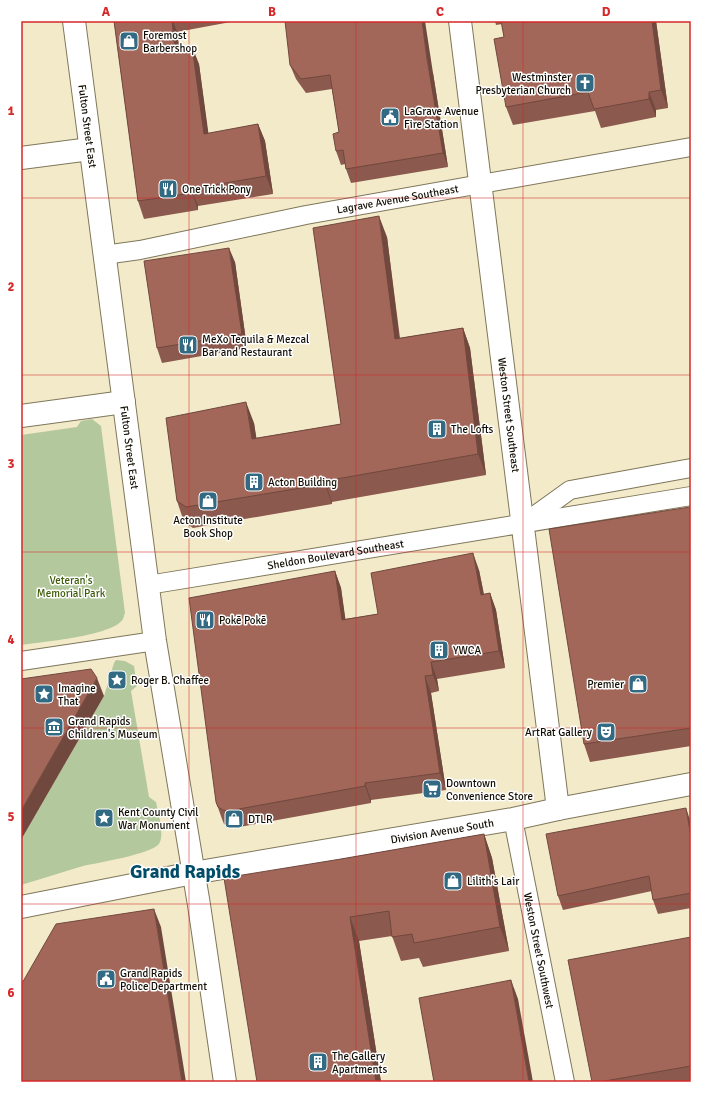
<svg xmlns="http://www.w3.org/2000/svg" width="712" height="1103" font-family="Signika,sans-serif">
<rect width="100%" height="100%" fill="#f3eaca"/>
<!-- green -->
<g fill="#b4c89d">
<path d="M92,419L101,426L125,613C124,615 124,617 123,619C113,636 41,642 21,645V435L77,427L81,421Z"/>
<path d="M116,660L125,661L134,666L137,686L131,691L149,797L156,802C158,812 165,835 159,844C151,854 97,863 83,866C62,872 42,879 21,885V840L104,696L114,663Z"/>
</g>
<g fill="none" stroke-linecap="round" stroke-linejoin="round">
<!-- street casing -->
<g stroke="#7f775a" stroke-width="20">
<g id="street">
<path id="s1" d="M104,255L140,250L306,215L691,147"/>
<polyline points="527,521 570,490 691,468"/>
<path id="s2" d="M148,585L691,496"/>
<polyline points="21,661 155,641"/>
<path id="s3" d="M513,819L565,1082"/>
</g>
</g>
<!-- secondary casing -->
<g stroke="#7f775a" stroke-width="24">
<g id="secondary">
<path id="s4" d="M460,21L558,809"/>
<polyline points="21,158 90,149"/>
<polyline points="21,416 124,402"/>
</g>
</g>
<!-- primary casing -->
<g stroke="#7f775a" stroke-width="24">
<g id="primary">
<path id="s5" d="M74,21L155,641L199,905L225,1082"/>
<path id="s6" d="M21,907L193,873L513,819L558,809L691,784"/>
</g>
</g>
<!-- street -->
<use href="#street" stroke="#fff" stroke-width="18"/>
<!-- secondary -->
<use href="#secondary" stroke="#fff" stroke-width="22"/>
<!-- primary -->
<use href="#primary" stroke="#fff" stroke-width="22"/>
</g>
<!-- wall -->
<g fill="#8b594d">
<polygon points="114,21 236,21 177,32 179,48 199,64 208,134 258,124 265,141 273,194 198,206 198,210 144,219 138,201"/>
<polygon points="495,21 656,21 668,108 656,110 656,117 601,128 595,111 513,125 506,107 504,37 502,24 496,25"/>
<polygon points="290,65 433,73 448,167 351,183 346,169 345,164 341,165 336,151 339,132 332,89 306,93 296,79"/>
<polygon points="387,237 400,338 463,328 470,348 486,475 332,502 332,504 193,528 184,522 177,501 254,423 256,438 341,424"/>
<polygon points="235,262 247,348 162,363 157,348"/>
<polygon points="690,507 691,510 691,746 590,762 584,744"/>
<polygon points="479,570 484,594 490,593 496,610 505,668 437,679 439,691 431,693 446,790 371,800 371,803 234,828 229,827 224,824 222,819 216,802 335,571 341,588 345,619 378,614"/>
<polygon points="691,823 691,908 658,914 653,900 652,891 563,910 558,896"/>
<polygon points="484,834 492,858 509,951 423,967 419,958 401,961 392,936 359,941 381,1082 257,1082 341,859"/>
<polygon points="691,937 691,1082 592,1082"/>
</g>
<!-- shaded-wall -->
<g fill="#71483e">
<polygon points="172,21 173,21 177,32 182,67 175,49"/>
<polygon points="422,21 425,21 433,73 448,167 443,153 427,59"/>
<polygon points="652,21 656,21 668,108 661,90"/>
<polygon points="192,46 199,64 211,152 204,134"/>
<polygon points="649,92 656,110 656,117 649,99"/>
<polygon points="258,124 265,141 273,194 266,176"/>
<polygon points="191,189 198,206 198,210 192,193"/>
<polygon points="379,216 387,237 402,360 395,339"/>
<polygon points="229,248 235,262 247,348 242,334"/>
<polygon points="463,328 470,348 486,475 478,454"/>
<polygon points="246,402 254,423 260,460 252,439"/>
<polygon points="325,481 332,502 332,504 325,484"/>
<polygon points="473,553 479,570 487,612 481,595"/>
<polygon points="335,571 341,588 348,637 342,620"/>
<polygon points="490,593 496,610 505,668 499,651"/>
<polygon points="431,662 437,679 439,691 433,675"/>
<polygon points="425,676 431,693 446,790 440,773"/>
<polygon points="97,678 104,696 21,840 21,811"/>
<polygon points="365,783 371,800 371,803 365,786"/>
<polygon points="686,808 691,823 691,837"/>
<polygon points="484,834 492,858 509,951 500,927"/>
<polygon points="154,909 161,927 186,1082 182,1082"/>
<polygon points="350,917 359,941 381,1082 376,1082"/>
<polygon points="511,980 518,999 533,1082 529,1082"/>
</g>
<!-- building -->
<g fill="#a26759" stroke="#71483e">
<polygon points="114,21 172,21 175,49 192,46 204,134 258,124 266,176 191,189 192,193 138,201"/>
<polygon points="285,21 422,21 427,59 443,153 346,169 343,150 336,151 333,134 339,132 330,75 301,79 290,65"/>
<polygon points="501,21 652,21 661,90 649,92 649,99 594,109 588,92 506,107 494,39 504,37"/>
<polygon points="379,216 395,339 463,328 478,454 325,481 325,484 186,507 177,501 166,418 246,402 252,439 341,424 313,228"/>
<polygon points="229,248 242,334 157,348 144,261"/>
<polygon points="690,507 691,514 691,728 584,744 549,529"/>
<polygon points="473,553 481,595 490,593 499,651 431,662 433,675 425,676 440,773 365,783 365,786 228,811 223,810 218,807 216,802 189,598 335,571 342,620 378,614 371,573"/>
<polygon points="91,669 97,678 21,811 21,679"/>
<polygon points="686,808 691,837 691,893 653,900 649,876 558,896 546,834"/>
<polygon points="484,834 500,927 414,943 412,934 392,937 389,911 350,917 376,1082 257,1082 224,878 341,859"/>
<polygon points="154,909 182,1082 21,1082 21,985 56,924"/>
<polygon points="691,937 691,1066 599,1082 592,1082 568,960"/>
<polygon points="511,980 529,1082 434,1082 419,998"/>
</g>
<!-- grid -->
<path fill="none" stroke="#d62828" stroke-width="1" stroke-opacity="0.55" d="M189,21V1082M356,21V1082M523,21V1082M21,198H691M21,375H691M21,552H691M21,728H691M21,904H691"/>
<!-- icons -->
<defs>
<g id="shop-square" transform="scale(1)"><rect x="-9" y="-9" width="18" height="18" rx="4" fill="#326a84" stroke="#fff"/><path d="M-5-2.5h2.3a2.7 3.5 0 0 1 5.4 0H5L5.5 6h-11ZM-1.5-2.5h3a1.5 2.3 0 0 0-3 0Z" fill="#fff"/></g>
<g id="church-square" transform="scale(1)"><rect x="-9" y="-9" width="18" height="18" rx="4" fill="#326a84" stroke="#fff"/><path d="M-1.2-6h2.4v3.5h3.3v2.4h-3.3V6h-2.4V-.1h-3.3v-2.4h3.3Z" fill="#fff"/></g>
<g id="civic-square" transform="scale(1)"><rect x="-9" y="-9" width="18" height="18" rx="4" fill="#326a84" stroke="#fff"/><path d="M-.6-6.5H3V-4.5H.6V-3L4-1V1h2V6H-6V1h2V-1L-.6-3ZM-1.2 2.5V6h2.4V2.5Z" fill="#fff"/></g>
<g id="restaurant-square" transform="scale(1)"><rect x="-9" y="-9" width="18" height="18" rx="4" fill="#326a84" stroke="#fff"/><path d="M-5-6h1v4h1v-4h1v4h1v-4h1v5L-1.5 .5V6h-2V.5L-5-1ZM5-6V6H3V1.5H1.5Q1.5-4 5-6Z" fill="#fff"/></g>
<g id="building-square" transform="scale(1)"><rect x="-9" y="-9" width="18" height="18" rx="4" fill="#326a84" stroke="#fff"/><path d="M-4-6H4V6H1V3H-1V6H-4ZM-2.5-4.3h1.7v1.8h-1.7ZM.8-4.3h1.7v1.8H.8ZM-2.5-1h1.7V.8h-1.7ZM.8-1h1.7V.8H.8Z" fill="#fff"/></g>
<g id="sight-square" transform="scale(1)"><rect x="-9" y="-9" width="18" height="18" rx="4" fill="#326a84" stroke="#fff"/><path d="M0-6L1.8-2.2L6-1.7L2.9 1.2L3.7 5.4L0 3.3L-3.7 5.4L-2.9 1.2L-6-1.7L-1.8-2.2Z" fill="#fff"/></g>
<g id="museum-square" transform="scale(1)"><rect x="-9" y="-9" width="18" height="18" rx="4" fill="#326a84" stroke="#fff"/><path d="M0-6L6-3V-2H-6V-3ZM-5-1h2V3h-2ZM-1-1h2V3h-2ZM3-1h2V3H3ZM-6 4H6V6H-6Z" fill="#fff"/></g>
<g id="theatre-square" transform="scale(1)"><rect x="-9" y="-9" width="18" height="18" rx="4" fill="#326a84" stroke="#fff"/><path d="M-5-5.5Q0-4 5-5.5V0Q5 5 0 6Q-5 5-5 0ZM-3.3-2.5H-1v1.5H-3.3ZM1-2.5H3.3v1.5H1ZM-2.8 1Q0 5.5 2.8 1Z" fill="#fff"/></g>
<g id="supermarket-square" transform="scale(1)"><rect x="-9" y="-9" width="18" height="18" rx="4" fill="#326a84" stroke="#fff"/><path d="M-6-5.5h2.5l.6 2H6L4.5 2H-2.5L-4.4-4H-6ZM-1.5 3.2a1.3 1.3 0 1 0 .1 0ZM3 3.2a1.3 1.3 0 1 0 .1 0Z" fill="#fff"/></g>
</defs>
<g fill-rule="evenodd">
<use href="#shop-square" x="129" y="41"/>
<use href="#church-square" x="585" y="83"/>
<use href="#civic-square" x="390" y="117"/>
<use href="#restaurant-square" x="168" y="189"/>
<use href="#restaurant-square" x="188" y="345"/>
<use href="#building-square" x="437" y="429"/>
<use href="#building-square" x="254" y="482"/>
<use href="#shop-square" x="208" y="501"/>
<use href="#restaurant-square" x="205" y="620"/>
<use href="#building-square" x="439" y="650"/>
<use href="#sight-square" x="117" y="680"/>
<use href="#shop-square" x="638" y="684"/>
<use href="#sight-square" x="44" y="694"/>
<use href="#museum-square" x="54" y="727"/>
<use href="#theatre-square" x="606" y="732"/>
<use href="#supermarket-square" x="432" y="789"/>
<use href="#sight-square" x="104" y="818"/>
<use href="#shop-square" x="234" y="819"/>
<use href="#shop-square" x="453" y="881"/>
<use href="#civic-square" x="106" y="979"/>
<use href="#building-square" x="318" y="1062"/>
</g>
<g text-anchor="middle" stroke-width="3" stroke-linejoin="round" paint-order="stroke">
<!-- poi labels -->
<g font-size="11" fill="#130f05" stroke="#fff" text-anchor="start">
<text x="143" y="39">Foremost<tspan x="143" dy="13">Barbershop</tspan></text>
<text x="571" y="81" text-anchor="end">Westminster<tspan x="571" dy="13">Presbyterian Church</tspan></text>
<text x="404" y="115">LaGrave Avenue<tspan x="404" dy="13">Fire Station</tspan></text>
<text x="182" y="193">One Trick Pony</text>
<text x="202" y="343">MeXo Tequila &amp; Mezcal<tspan x="202" dy="13">Bar and Restaurant</tspan></text>
<text x="451" y="433">The Lofts</text>
<text x="268" y="486">Acton Building</text>
<text x="208" y="524" text-anchor="middle">Acton Institute<tspan x="208" dy="13">Book Shop</tspan></text>
<text x="219" y="624">Pokē Pokē</text>
<text x="453" y="654">YWCA</text>
<text x="131" y="684">Roger B. Chaffee</text>
<text x="624" y="688" text-anchor="end">Premier</text>
<text x="58" y="692">Imagine<tspan x="58" dy="13">That</tspan></text>
<text x="68" y="725">Grand Rapids<tspan x="68" dy="13">Children's Museum</tspan></text>
<text x="592" y="736" text-anchor="end">ArtRat Gallery</text>
<text x="446" y="787">Downtown<tspan x="446" dy="13">Convenience Store</tspan></text>
<text x="118" y="816">Kent County Civil<tspan x="118" dy="13">War Monument</tspan></text>
<text x="248" y="823">DTLR</text>
<text x="467" y="885">Lilith's Lair</text>
<text x="120" y="977">Grand Rapids<tspan x="120" dy="13">Police Department</tspan></text>
<text x="332" y="1060">The Gallery<tspan x="332" dy="13">Apartments</tspan></text>
</g>
<!-- street labels -->
<g font-size="11" fill="#130f05" stroke="#fff">
<text dy="4" stroke="none"><textPath href="#s5" startOffset="106">Fulton Street East</textPath></text>
<text dy="4" stroke="none"><textPath href="#s1" startOffset="299">Lagrave Avenue Southeast</textPath></text>
<text dy="4" stroke="none"><textPath href="#s4" startOffset="397">Weston Street Southeast</textPath></text>
<text dy="4" stroke="none"><textPath href="#s5" startOffset="430">Fulton Street East</textPath></text>
<text dy="4" stroke="none"><textPath href="#s2" startOffset="190">Sheldon Boulevard Southeast</textPath></text>
<text dy="4" stroke="none"><textPath href="#s6" startOffset="428">Division Avenue South</textPath></text>
<text dy="4" stroke="none"><textPath href="#s3" startOffset="134">Weston Street Southwest</textPath></text>
</g>
<!-- park labels -->
<g font-size="11" fill="#3e5c08" stroke="#fff">
<text x="71" y="584">Veteran's<tspan x="71" dy="13">Memorial Park</tspan></text>
</g>
<!-- town labels -->
<g font-size="19" font-weight="bold" fill="#014d69" stroke="#fff">
<text x="185" y="878">Grand Rapids</text>
</g>
</g>
<!-- border -->
<rect width="712" height="1103" fill="none" stroke="#ffffff" stroke-width="44"/>
<rect x="22" y="22" width="668" height="1059" fill="none" stroke="#d62828" stroke-width="1.5"/>
<g font-size="13" text-anchor="middle" font-weight="bold" fill="#d62828">
<text x="106" y="16">A</text>
<text x="272" y="16">B</text>
<text x="440" y="16">C</text>
<text x="606" y="16">D</text>
<text x="11" y="115">1</text>
<text x="11" y="291">2</text>
<text x="11" y="468">3</text>
<text x="11" y="644">4</text>
<text x="11" y="821">5</text>
<text x="11" y="997">6</text>
</g>
</svg>
